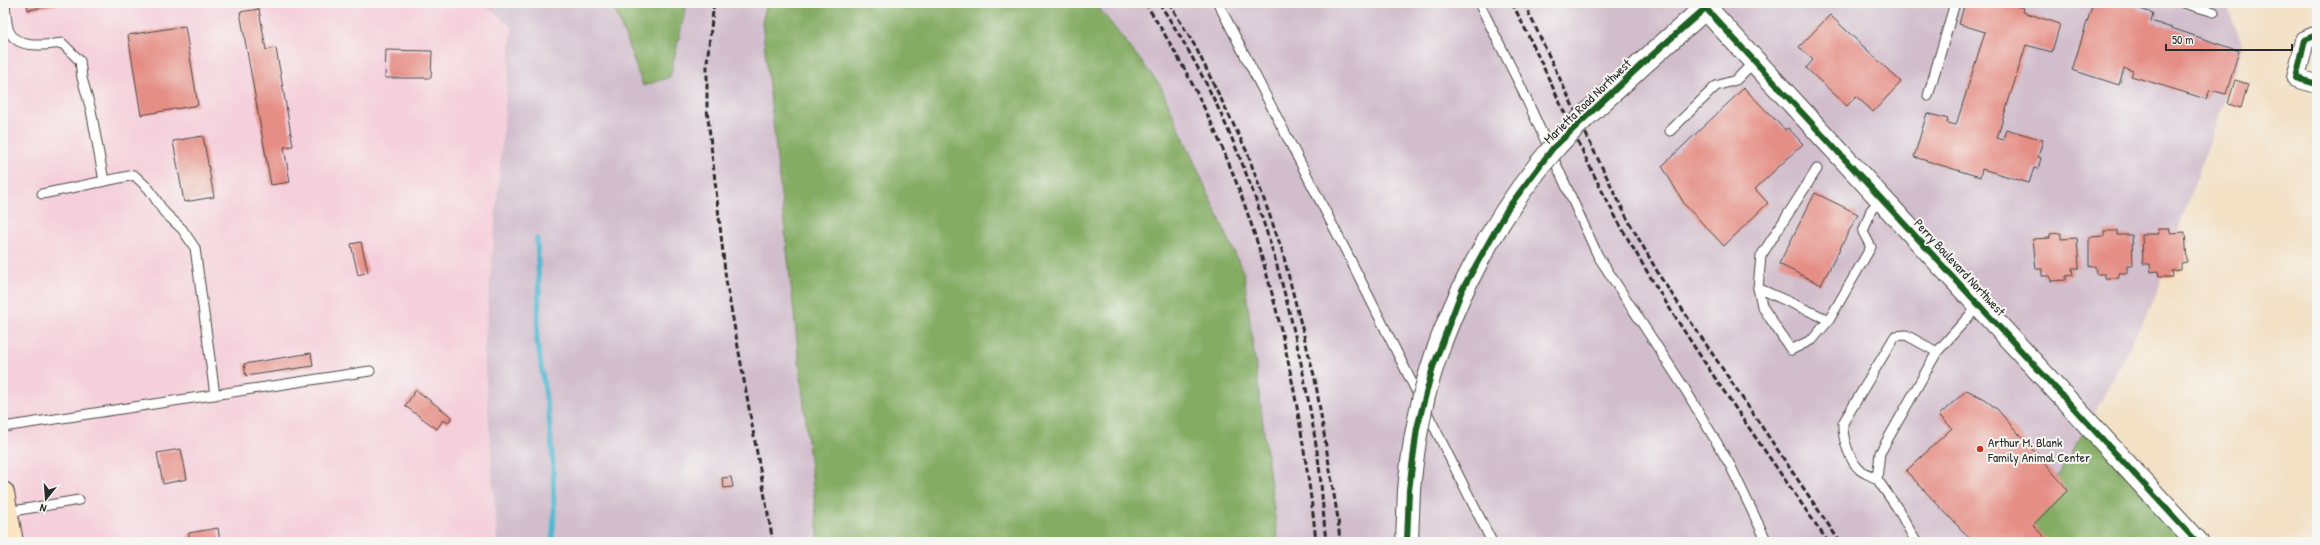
<svg xmlns="http://www.w3.org/2000/svg" width="2320" height="545" font-family="'Patrick Hand',sans-serif">
<rect width="100%" height="100%" fill="#f6f6f2"/>
<filter id="ink" filterUnits="userSpaceOnUse"><feTurbulence type="fractalNoise" baseFrequency=".025" numOctaves="2"/><feDisplacementMap in="SourceGraphic" scale="8" xChannelSelector="R" yChannelSelector="G"/><feConvolveMatrix kernelMatrix="1 2 1 2 8 2 1 2 1" color-interpolation-filters="sRGB"/></filter>
<filter id="wash" filterUnits="userSpaceOnUse"><feTurbulence type="fractalNoise" baseFrequency=".012" numOctaves="4" result="noise"/><feDisplacementMap in="SourceGraphic" scale="16" xChannelSelector="R" yChannelSelector="G"/><feGaussianBlur stdDeviation="0.9" result="paint"/><feColorMatrix in="noise" values="0 0 0 0 0 0 0 0 0 0 0 0 0 0 0 0 0 1.4 0 .05"/><feComposite in="paint" operator="in"/></filter>
<g filter="url(#wash)">
<rect width="100%" height="100%" fill="#f3e0c5"/>
<!-- built -->
<polygon fill="#f5cfdc" points="3,3 482,3 512,27 484,352 497,542 13,542 3,484"/>
<!-- industrial -->
<g fill="#d1bdcc">
<polygon points="482,3 767,3 762,22 819,542 497,542 484,352 512,27"/>
<polygon points="1095,3 2226,3 2243,47 2153,302 2090,422 2016,542 1278,542 1244,274 1160,85"/>
</g>
<!-- forest -->
<g fill="#84ac63" stroke="#586c47">
<polygon points="609,3 687,3 670,77 643,86 618,17"/>
<polygon points="767,3 1095,3 1160,85 1244,274 1278,542 819,542 762,22"/>
<polygon points="2090,422 2198,542 2016,542"/>
</g>
<g fill="none" stroke-linecap="round" stroke-linejoin="round">
<!-- stream -->
<polyline stroke="#52b8d0" stroke-width="5" points="537,239 539,291 537,341 549,416 553,465 554,516 552,542"/>
</g>
<g id="blocks">
<!-- building -->
<g fill="#e58e85">
<polygon points="27,3 62,3 62,4 28,10"/>
<polygon points="1965,3 1995,3 2006,6 2007,3 2024,8 2023,12 2060,24 2052,52 2026,45 1997,138 2003,140 2006,129 2043,140 2038,157 2041,158 2038,169 2034,168 2029,183 1982,169 1980,177 1914,157 1927,113 1948,119 1947,123 1956,125 1985,32 1959,24"/>
<polygon points="2093,3 2121,3 2153,13 2151,21 2239,51 2226,94 2210,90 2206,99 2131,76 2133,71 2124,68 2119,85 2072,70"/>
<polygon points="259,9 266,50 276,48 293,146 284,147 290,182 271,185 240,12"/>
<polygon points="1830,15 1901,82 1873,112 1856,96 1847,106 1806,68 1813,60 1799,47"/>
<polygon points="185,26 198,105 141,115 128,35"/>
<polygon points="386,50 432,51 431,78 385,78"/>
<polygon points="2235,80 2248,84 2241,108 2228,104"/>
<polygon points="1744,88 1785,130 1788,128 1803,144 1755,189 1768,203 1724,246 1685,205 1662,166"/>
<polygon points="203,136 214,197 184,202 173,141"/>
<polygon points="1815,193 1858,214 1821,285 1779,264"/>
<polygon points="2158,229 2169,229 2170,233 2185,232 2187,262 2181,263 2181,270 2172,271 2173,277 2159,277 2158,271 2151,272 2150,264 2143,264 2142,234 2159,234"/>
<polygon points="2104,231 2117,231 2117,235 2132,235 2133,265 2127,265 2127,273 2119,273 2119,278 2105,278 2105,274 2096,274 2095,266 2089,267 2089,237 2104,236"/>
<polygon points="2061,233 2061,239 2077,238 2079,268 2072,268 2073,275 2066,276 2066,280 2051,281 2050,276 2042,276 2042,269 2036,269 2033,239 2050,238 2050,234"/>
<polygon points="361,242 368,272 358,275 351,244"/>
<polygon points="311,353 313,366 246,376 244,364"/>
<polygon points="416,390 452,417 448,423 443,420 437,429 405,406"/>
<polygon points="1967,390 1984,399 1997,409 2068,490 2033,525 2049,542 1973,542 1906,471 1952,428 1939,415"/>
<polygon points="181,449 187,479 163,484 157,453"/>
<polygon points="731,477 733,487 724,488 722,478"/>
<polygon points="218,528 220,542 165,542 189,537 189,533"/>
</g>
</g>
</g>
<g filter="url(#ink)">
<use href="#blocks" fill-opacity="0" stroke="#494642" stroke-width="1"/>
<g fill="none" stroke-linecap="round" stroke-linejoin="round">
<!-- service casing -->
<g stroke="#494642" stroke-width="11">
<g id="service">
<path d="M5,3C6,12 6,23 9,31C18,50 45,45 62,43L80,61L82,78L91,110L104,181"/>
<polyline points="1218,3 1349,257 1492,542"/>
<polyline points="1479,3 1520,85 1598,256 1685,389 1730,465 1767,542"/>
<polyline points="2184,3 2214,12"/>
<polyline points="1928,96 1955,3"/>
<polyline points="1670,131 1716,86 1736,80 1755,61"/>
<polyline points="1817,169 1761,256 1758,288 1829,320 1871,247 1863,232 1871,210 1882,199"/>
<polyline points="42,194 134,175 149,189 164,212 182,229 195,248 215,395"/>
<polyline points="1758,288 1762,306 1791,350 1813,339 1829,320"/>
<polyline points="3,427 370,371"/>
<path d="M1877,479C1872,476 1864,473 1860,470C1849,460 1842,437 1843,423L1895,336L1906,335L1937,352"/>
<polyline points="7,512 79,500"/>
<polyline points="1916,542 1898,509 1877,479 1880,453 1937,352 1979,305"/>
</g>
</g>
<!-- minor casing -->
<g stroke="#494642" stroke-width="20">
<polyline id="minor" points="2317,35 2305,40 2296,78 2317,84"/>
</g>
<!-- tertiary casing -->
<g stroke="#494642" stroke-width="24">
<g id="tertiary">
<polyline points="1701,3 2197,542"/>
<polyline points="1641,65 1711,3"/>
<polyline points="1407,542 1409,490"/>
</g>
</g>
<!-- secondary casing -->
<g stroke="#494642" stroke-width="24">
<polyline id="secondary" points="3,493 12,542"/>
</g>
<!-- service -->
<use href="#service" stroke="#fff" stroke-width="9"/>
<!-- minor -->
<use href="#minor" stroke="#fff" stroke-width="18"/>
<!-- tertiary -->
<use href="#tertiary" stroke="#fff" stroke-width="22"/>
<!-- secondary -->
<use href="#secondary" stroke="#fbe6c4" stroke-width="22"/>
<!-- rail -->
<g stroke="#2b2b2b" stroke-width="3" stroke-dasharray="6 3" stroke-linecap="butt">
<polyline points="714,3 707,62 707,109 726,280 773,542"/>
<path d="M1145,3C1228,130 1272,265 1298,413C1305,456 1312,499 1316,542"/>
<path d="M1159,3C1249,138 1294,299 1318,458C1322,486 1323,514 1326,542"/>
<polyline points="1169,3 1195,46 1247,152 1282,250 1315,379 1338,519 1340,542"/>
<path d="M1512,3C1551,78 1582,158 1624,232C1685,340 1758,440 1828,542"/>
<polyline points="1524,3 1594,151 1628,220 1661,278 1840,542"/>
</g>
<!-- tertiary-bridge casing -->
<g stroke="#494642" stroke-width="24" stroke-linecap="butt">
<path id="tertiary-bridge" d="M1409,490C1411,470 1413,449 1417,430C1433,333 1489,223 1553,149C1578,120 1613,92 1641,65"/>
</g>
<!-- tertiary-bridge -->
<use href="#tertiary-bridge" stroke="#fff" stroke-width="22"/>
<!-- cycleway casing -->
<g stroke="#f6f6f2" stroke-width="8">
<g id="cycleway">
<polyline points="1701,3 2197,542"/>
<polyline points="2317,35 2305,40 2296,78 2317,84"/>
<polyline points="1407,542 1409,490 1417,428 1433,367 1462,290 1508,208 1553,148 1641,65 1711,3"/>
</g>
</g>
<!-- cycleway -->
<use href="#cycleway" stroke="#1b5e20" stroke-width="6"/>
</g>
</g>
<!-- markers -->
<circle fill="#c8321e" stroke="#f6f6f2" stroke-width="1.5" cx="1980" cy="449" r="4"/>
<g text-anchor="middle" stroke-width="4" stroke-linejoin="round" paint-order="stroke">
<!-- street labels -->
<g font-size="13" fill="#2b2b2b" stroke="#f6f6f2">
<text transform="translate(1587 101) rotate(-44)" y="5">Marietta Road Northwest</text>
<text transform="translate(1960 267) rotate(47)" y="5">Perry Boulevard Northwest</text>
</g>
<!-- poi labels -->
<g font-size="13" fill="#2b2b2b" stroke="#f6f6f2" text-anchor="start">
<text x="1988" y="447">Arthur M. Blank<tspan x="1988" dy="15">Family Animal Center</tspan></text>
</g>
</g>
<!-- margin -->
<rect width="2320" height="545" fill="none" stroke="#f6f6f2" stroke-width="16"/>
<!-- north arrow -->
<g transform="translate(46 499) rotate(197)" stroke="#f6f6f2" stroke-width="3" paint-order="stroke">
<path d="M0-3L7 15L0 10L-7 15Z" fill="#2b2b2b"/>
<text y="-6" font-size="11" font-weight="bold" text-anchor="middle" fill="#2b2b2b">N</text>
</g>
<!-- scale -->
<path d="M2166 44v6h126v-6" fill="none" stroke="#2b2b2b" stroke-width="2"/>
<text x="2172" y="44" font-size="12" fill="#2b2b2b" stroke="#f6f6f2" stroke-width="3" paint-order="stroke">50 m</text>
</svg>
